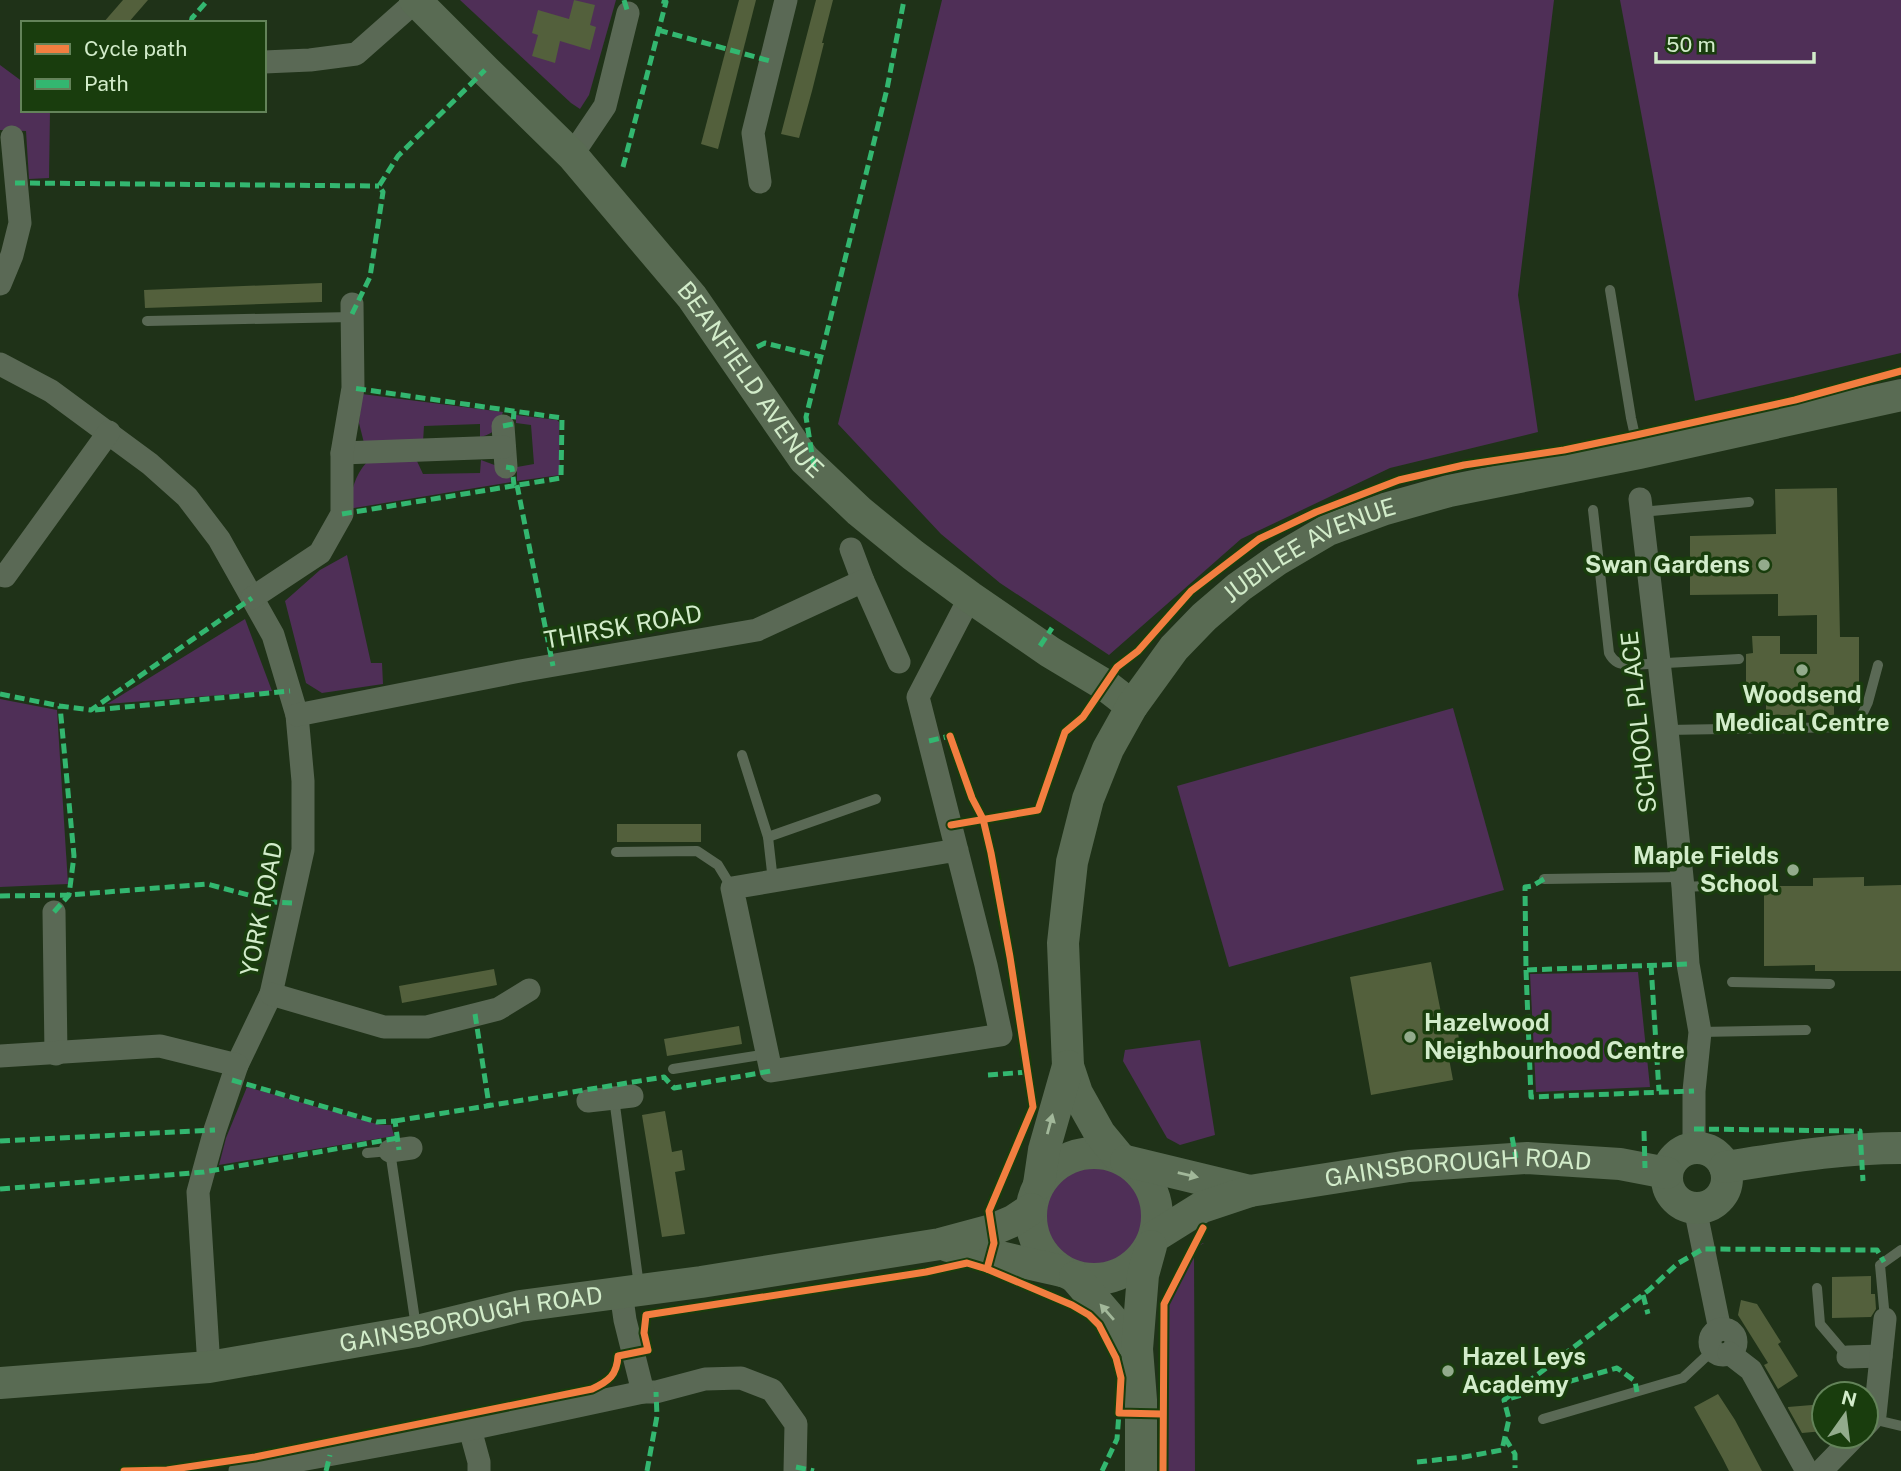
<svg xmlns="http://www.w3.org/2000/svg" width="1901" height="1471" font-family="'Public Sans',sans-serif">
<rect width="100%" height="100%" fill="#1f3218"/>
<!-- green -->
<g fill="#4f2f57">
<polygon points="460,0 616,0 589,95 580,109 571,103"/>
<polygon points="942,0 1554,0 1518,295 1538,432 1390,468 1241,539 1109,655 1000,583 941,534 838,424"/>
<polygon points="1620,0 1901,0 1901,353 1695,401"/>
<polygon points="0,65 23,82 23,110 50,110 49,178 29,179 26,131 0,130"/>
<path d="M362,394L503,412C497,427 497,433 480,437V424L424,426L423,442L364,443L359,423Z"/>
<polygon points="516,415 557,420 559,422 560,475 517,481 517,467 534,464 531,425 516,423"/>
<path d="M416,459L423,474L480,473L481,460L508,470L511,482L348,509C352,491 354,476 367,462Z"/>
<polygon points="347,555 371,663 382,663 383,684 322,693 306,683 285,601 320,570"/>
<polygon points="245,619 272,691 107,704"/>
<polygon points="0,699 57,710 68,884 0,887"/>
<polygon points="1453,708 1504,890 1229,967 1177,786"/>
<polygon points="1638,972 1650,1087 1536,1092 1530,974"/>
<polygon points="1200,1040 1215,1135 1180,1145 1167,1138 1123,1061 1125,1050"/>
<polygon points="247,1087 380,1125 391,1125 394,1136 219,1165 226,1138"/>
<circle cx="1094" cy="1216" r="53"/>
<polygon points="1203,1243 1204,1243 1197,1247 1194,1254 1195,1471 1165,1471 1166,1307 1194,1248"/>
</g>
<!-- building -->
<g fill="#53603c">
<polygon points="123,0 148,0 128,23 103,23"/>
<polygon points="574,0 595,5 590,25 596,27 590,50 560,41 555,63 532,56 538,35 532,33 538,10 569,19"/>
<polygon points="739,0 756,0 718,149 701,144"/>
<polygon points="816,0 833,0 822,43 824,43 812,91 799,138 781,134"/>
<polygon points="322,283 322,302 145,308 144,290"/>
<polygon points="1837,488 1840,637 1859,637 1859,688 1846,688 1846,704 1834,704 1834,715 1766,715 1766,686 1746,687 1746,654 1753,653 1752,636 1780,636 1780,654 1817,654 1817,615 1778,616 1778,594 1690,595 1690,536 1776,534 1775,489"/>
<rect x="617" y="824" width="84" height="18"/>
<polygon points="1864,877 1864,886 1901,885 1901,971 1815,971 1815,965 1764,966 1764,886 1813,886 1813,878"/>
<polygon points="1431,962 1444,1028 1457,1026 1460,1046 1447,1048 1453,1080 1371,1095 1350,977"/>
<polygon points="494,969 497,985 402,1003 399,986"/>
<polygon points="739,1026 742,1044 667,1056 664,1039"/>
<polygon points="665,1111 672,1152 682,1150 685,1170 675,1172 685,1234 662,1237 642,1115"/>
<polygon points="1871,1276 1871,1294 1875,1294 1876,1309 1871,1317 1832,1318 1832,1277"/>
<polygon points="1741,1300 1757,1304 1781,1342 1778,1344 1798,1376 1778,1389 1764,1365 1768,1363 1738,1315"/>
<polygon points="1718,1394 1735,1420 1762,1471 1729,1471 1723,1459 1694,1407"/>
<polygon points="1824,1404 1824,1431 1802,1433 1788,1408 1788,1407"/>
</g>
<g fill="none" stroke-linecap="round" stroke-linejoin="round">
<!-- lane -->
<g stroke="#5a6955" stroke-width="10">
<polyline points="1610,290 1631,418 1638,449"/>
<polyline points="147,321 352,317"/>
<path d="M1593,510L1609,653C1614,663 1620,664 1630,665L1739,659"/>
<polyline points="1641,512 1749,502"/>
<polyline points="1667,730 1846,727 1860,719 1868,702 1878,665"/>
<polyline points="742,755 768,837 773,881"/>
<polyline points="768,837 876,799"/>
<polyline points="616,852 697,851 718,865 732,888"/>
<polyline points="1544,879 1682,877"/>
<polyline points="1683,887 1728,885"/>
<polyline points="1732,982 1830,984"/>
<polyline points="1700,1032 1806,1030"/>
<polyline points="673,1069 767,1054"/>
<polyline points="614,1098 639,1286"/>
<polyline points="367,1153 390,1151 416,1327"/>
<polyline points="1817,1288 1820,1324 1848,1357"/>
<polyline points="1885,1319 1880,1265 1901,1250"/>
<polyline points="1543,1419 1683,1378 1713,1350"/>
<polyline points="1872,1419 1901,1426"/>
</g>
<!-- street -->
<g stroke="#5a6955" stroke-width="23">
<polyline points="264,62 310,60 356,54 416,1"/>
<polyline points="572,155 605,106 628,13"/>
<polyline points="760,182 753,133 786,0"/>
<polyline points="0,284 12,255 20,223 12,137"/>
<polyline points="0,364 51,391 150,464 187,497 219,539 273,635 297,715 303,781 303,850 271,994 237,1065 215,1130 198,1192 209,1367"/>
<polyline points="503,426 506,467"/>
<polyline points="342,453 504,447"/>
<polyline points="1640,499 1667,730 1683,887 1688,964 1700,1032 1694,1091 1694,1148"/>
<polyline points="851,549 863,581"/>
<polyline points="0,575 5,576 109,432"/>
<polyline points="252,598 320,553 342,514 342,453 353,388 352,304"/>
<polyline points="297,715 520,671 757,630 863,581 899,662"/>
<polyline points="957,850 732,888 771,1071 1001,1035 986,965 918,697 970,597"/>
<polyline points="54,912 56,1054"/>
<polyline points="271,994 384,1027 427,1027 498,1009 529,990"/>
<polyline points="0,1056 160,1046 237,1065"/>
<polyline points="588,1101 632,1096"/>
<polyline points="390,1151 411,1148"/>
<polyline points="1695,1208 1720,1330"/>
<circle cx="1723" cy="1342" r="13"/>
<polyline points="1729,1353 1751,1370 1807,1471"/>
<polyline points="1848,1357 1881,1356"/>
<polyline points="643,1392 656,1392 705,1379 741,1378 772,1390 796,1424 795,1471"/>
<polyline points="1866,1425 1875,1415 1885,1319"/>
<polyline points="470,1429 479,1462 479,1471"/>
<polyline points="240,1471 470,1429 643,1392 625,1320 621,1292"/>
<polyline points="1821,1471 1855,1436"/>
</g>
<!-- secondary -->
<g stroke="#596b53" stroke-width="32">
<path id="s1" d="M415,0L485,70L572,155L692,297L804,459L859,511L913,555L970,597L1050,652L1105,685L1132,706"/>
<circle cx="1697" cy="1178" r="30"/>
<circle cx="1094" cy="1216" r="63"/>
<path id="s2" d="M1119,1157L1100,1134L1077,1093L1068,1066L1063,943L1072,862L1088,799L1108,749L1132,706L1174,648L1204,617L1239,587L1277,560L1328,530L1385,509L1449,491L1639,453L1901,395"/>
<polyline points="1126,1161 1250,1191"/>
<path d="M1725,1167C1784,1158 1841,1148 1901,1148"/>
<polyline points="1039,1184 1044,1150 1068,1066"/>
<path id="s3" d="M1154,1237L1202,1207L1250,1191L1409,1166L1527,1158L1620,1164L1667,1173"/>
<path d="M948,1246C986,1253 1024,1263 1062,1271"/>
<polyline points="1075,1277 1137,1349"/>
<path id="s4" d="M0,1383L209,1367L417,1331L520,1306L701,1282L940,1244L992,1230L1013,1221L1031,1209"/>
<polyline points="1141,1471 1141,1400 1137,1349 1143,1275 1151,1246"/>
</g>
<!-- quiet -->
<g stroke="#33b770" stroke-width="5" stroke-dasharray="10 5" stroke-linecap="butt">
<polyline points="624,0 628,13"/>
<polyline points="191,23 192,18 208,0"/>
<polyline points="658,30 770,61"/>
<polyline points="623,167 666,2 659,0"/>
<polyline points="15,183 379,186"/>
<polyline points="352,314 370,277 383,192 379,186 398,156 485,70"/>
<polyline points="757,347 765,343 821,357"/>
<polyline points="503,426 513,424 514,411"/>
<polyline points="506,467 512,468 514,485"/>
<polyline points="814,467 806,417 887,89 904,0"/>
<polyline points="517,485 553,666"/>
<polyline points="342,514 561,478 562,418 353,388"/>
<polyline points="1040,646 1052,628"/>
<polyline points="0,694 60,706 91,710 252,598"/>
<polyline points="95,710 290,691"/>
<polyline points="929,741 950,736"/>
<polyline points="1544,879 1532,886 1525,887 1526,970 1688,964"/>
<polyline points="0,896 69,895 207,884 275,902 292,903"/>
<polyline points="54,912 69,895 74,856 60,706"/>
<polyline points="1651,965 1659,1091"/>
<polyline points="1526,970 1531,1097 1694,1091"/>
<polyline points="475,1014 489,1105"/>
<polyline points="988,1075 1028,1072"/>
<polyline points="232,1080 377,1122 395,1121 399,1150"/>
<polyline points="395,1121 664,1077 674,1088 771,1071"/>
<polyline points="1694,1129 1860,1131 1863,1181"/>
<polyline points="1644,1131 1645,1168"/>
<polyline points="1512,1137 1516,1158"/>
<polyline points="0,1141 215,1130"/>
<polyline points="0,1189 204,1172 398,1138"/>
<polyline points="1643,1295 1648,1314"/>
<polyline points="1511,1398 1617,1368 1635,1381 1637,1392"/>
<polyline points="1505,1438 1515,1454 1515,1468"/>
<polyline points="1417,1462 1464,1457 1502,1450 1509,1419 1504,1400 1649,1290 1677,1264 1703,1249 1877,1250 1884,1262"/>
<polyline points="796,1467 814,1471"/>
<polyline points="326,1471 330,1455"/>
<polyline points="647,1471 657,1416 656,1392"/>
<polyline points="1102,1471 1117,1439 1119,1413"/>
</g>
<!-- cycleway casing -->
<g stroke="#193d0d" stroke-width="11">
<g id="cycleway">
<polyline points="950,736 972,798 983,819 991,853 1010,957 1033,1107 989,1211 994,1243 987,1269"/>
<polyline points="951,825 1038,810 1065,732 1083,717 1117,667 1138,651 1191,591 1259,539 1316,512 1399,480 1464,465 1564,450 1636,435 1795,400 1901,371"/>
<path d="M124,1471L167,1470L255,1457L592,1389C609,1381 617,1375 618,1356L648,1350L644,1333L646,1315L926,1272L967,1263L987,1269L1072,1305L1089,1315L1099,1325L1116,1358L1121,1378L1119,1413L1162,1414"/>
<polyline points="1163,1471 1164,1304 1203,1228"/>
</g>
</g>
<!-- cycleway -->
<use href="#cycleway" stroke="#f27e40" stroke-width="7"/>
</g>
<!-- one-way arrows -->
<defs><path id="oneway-solid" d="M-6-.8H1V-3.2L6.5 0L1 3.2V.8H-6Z" transform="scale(1.75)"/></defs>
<g fill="#a2b89a">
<use href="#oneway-solid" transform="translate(1050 1124) rotate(-75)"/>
<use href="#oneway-solid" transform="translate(1188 1175) rotate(13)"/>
<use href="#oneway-solid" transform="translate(1107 1312) rotate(-131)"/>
</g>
<!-- markers -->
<g fill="#93ab8c" stroke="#193d0d" stroke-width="2.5">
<circle cx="1764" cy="565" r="7"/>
<circle cx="1802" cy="670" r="7"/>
<circle cx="1793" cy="870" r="7"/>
<circle cx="1410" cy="1037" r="7"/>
<circle cx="1448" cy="1371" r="7"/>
</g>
<g text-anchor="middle" stroke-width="7" stroke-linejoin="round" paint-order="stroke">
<!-- street labels -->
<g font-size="24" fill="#d2ecca" stroke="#193d0d">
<text dy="8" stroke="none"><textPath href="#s1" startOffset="508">BEANFIELD AVENUE</textPath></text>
<text dy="8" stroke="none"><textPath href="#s2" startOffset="719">JUBILEE AVENUE</textPath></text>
<text transform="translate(623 627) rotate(-10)" y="8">THIRSK ROAD</text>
<text transform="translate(1639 722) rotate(-96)" y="8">SCHOOL PLACE</text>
<text transform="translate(262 909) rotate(-79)" y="8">YORK ROAD</text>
<text dy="8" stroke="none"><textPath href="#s3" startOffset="317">GAINSBOROUGH ROAD</textPath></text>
<text dy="8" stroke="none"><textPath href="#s4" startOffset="476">GAINSBOROUGH ROAD</textPath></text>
</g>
<!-- poi labels -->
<g font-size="24" font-weight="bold" fill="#d2ecca" stroke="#193d0d" text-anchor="end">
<text x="1750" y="573">Swan Gardens</text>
<text x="1802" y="703" text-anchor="middle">Woodsend<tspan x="1802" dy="28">Medical Centre</tspan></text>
<text x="1779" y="864">Maple Fields<tspan x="1779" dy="28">School</tspan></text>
<text x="1424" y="1031" text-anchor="start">Hazelwood<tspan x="1424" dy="28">Neighbourhood Centre</tspan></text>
<text x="1462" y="1365" text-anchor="start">Hazel Leys<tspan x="1462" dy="28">Academy</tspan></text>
</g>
</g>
<!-- legend -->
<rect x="21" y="21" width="245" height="91" fill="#193d0d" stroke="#638359" stroke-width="2"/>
<rect x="35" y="44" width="35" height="10" fill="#f27e40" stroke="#638359" stroke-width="2"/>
<text x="84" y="56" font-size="21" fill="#d2ecca">Cycle path</text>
<rect x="35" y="79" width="35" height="10" fill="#33b770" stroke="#638359" stroke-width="2"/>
<text x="84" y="91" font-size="21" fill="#d2ecca">Path</text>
<!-- north arrow -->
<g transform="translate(1845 1415) rotate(14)"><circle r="33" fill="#193d0d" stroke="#638359" stroke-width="2"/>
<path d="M0-5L12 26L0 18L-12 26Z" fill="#93ab8c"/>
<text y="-10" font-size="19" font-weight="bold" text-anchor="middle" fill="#d2ecca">N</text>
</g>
<!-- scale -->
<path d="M1656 52v10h158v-10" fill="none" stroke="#d2ecca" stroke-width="3.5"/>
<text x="1666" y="52" font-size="21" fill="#d2ecca" stroke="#193d0d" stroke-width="5" paint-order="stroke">50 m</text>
</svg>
